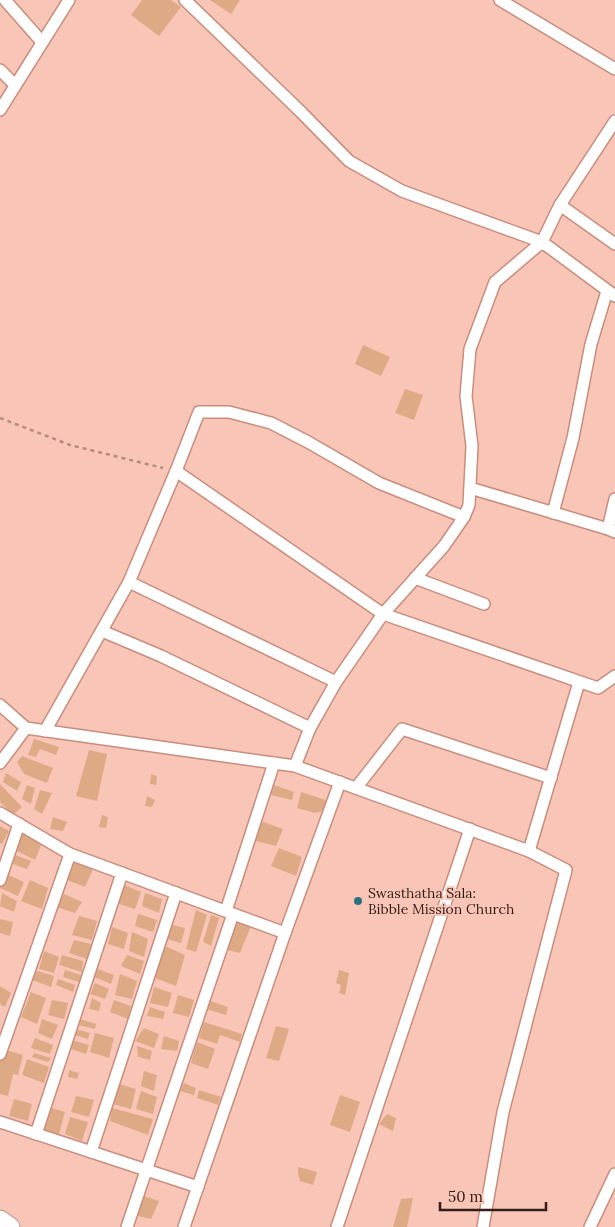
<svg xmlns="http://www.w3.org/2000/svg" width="615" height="1227" font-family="Lora,serif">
<rect width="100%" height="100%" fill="#f8c5b7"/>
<!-- building -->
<g fill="#deaa86">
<polygon points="142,0 171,0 181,7 159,36 131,15"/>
<polygon points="210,0 240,0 231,14"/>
<polygon points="363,345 390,357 381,376 355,364"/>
<polygon points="405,389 423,395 414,420 395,413"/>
<polygon points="34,739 59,747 56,755 40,749 36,757 28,755"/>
<polygon points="89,750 107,754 97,801 76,796"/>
<polygon points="22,756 53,768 47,783 24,774 17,762"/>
<polygon points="6,773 21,782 17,791 3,782"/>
<polygon points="151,774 157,776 156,785 150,784"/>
<polygon points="0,784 22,807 13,815 0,802"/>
<polygon points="27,785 35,788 31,804 22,799"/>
<polygon points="274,785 294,792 292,800 271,795"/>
<polygon points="40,790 52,793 42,814 34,809"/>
<polygon points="301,792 326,800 323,811 315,813 297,808"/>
<polygon points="147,796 155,800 152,807 145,806"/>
<polygon points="102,815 108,817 106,828 99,827"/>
<polygon points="53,817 67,822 63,831 50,829"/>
<polygon points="258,820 283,829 276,846 252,840"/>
<polygon points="0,826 9,831 2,844 0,843"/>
<polygon points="18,832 42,843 35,860 13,849"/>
<polygon points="279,848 302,857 296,876 271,866"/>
<polygon points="10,853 31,861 27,869 8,862"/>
<polygon points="75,861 93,869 85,887 67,880"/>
<polygon points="4,873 24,882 18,896 0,888"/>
<polygon points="30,880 48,888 42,909 21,901"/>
<polygon points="124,885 141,892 135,909 116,903"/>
<polygon points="2,893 17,901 14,912 0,906"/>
<polygon points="145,893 162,899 159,913 142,906"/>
<polygon points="64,894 82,902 75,913 57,907"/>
<polygon points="196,910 207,915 196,952 186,949"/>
<polygon points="138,914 157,920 153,932 135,926"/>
<polygon points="211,915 219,918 211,946 203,942"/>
<polygon points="79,916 97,921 92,940 72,935"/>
<polygon points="0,919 13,922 10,936 0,933"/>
<polygon points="235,922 251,926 240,953 227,950"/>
<polygon points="168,924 185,928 181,943 163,938"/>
<polygon points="112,927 128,933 124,949 108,944"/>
<polygon points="132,932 148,939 144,957 129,951"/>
<polygon points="74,940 91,944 87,959 69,953"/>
<polygon points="163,945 185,955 176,986 152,977"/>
<polygon points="44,951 59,957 54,973 39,969"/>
<polygon points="62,955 83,961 82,972 59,965"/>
<polygon points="127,955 144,961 140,974 121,966"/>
<polygon points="98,969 114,975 111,984 94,977"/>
<polygon points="34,970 54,976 51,987 30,979"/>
<polygon points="65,970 81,975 79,982 63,977"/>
<polygon points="339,970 349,973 345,995 339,993 341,985 336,983"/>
<polygon points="120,974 137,981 132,999 115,995"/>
<polygon points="58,979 75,985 73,992 56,985"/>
<polygon points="95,983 109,989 105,999 90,994"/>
<polygon points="0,986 11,993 5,1007 0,1004"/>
<polygon points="154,987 172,993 168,1007 150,1003"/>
<polygon points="31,992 46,998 37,1024 21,1017"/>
<polygon points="178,995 194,1000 189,1017 173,1013"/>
<polygon points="92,998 101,1003 99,1011 89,1009"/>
<polygon points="52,1000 68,1003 64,1019 48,1015"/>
<polygon points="114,1000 131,1006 128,1019 110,1012"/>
<polygon points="210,1001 228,1007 226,1015 206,1009"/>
<polygon points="150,1007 165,1012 163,1019 147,1016"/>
<polygon points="42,1019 58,1025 52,1039 38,1033"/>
<polygon points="80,1019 96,1024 95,1029 78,1025"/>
<polygon points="204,1022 242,1034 240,1042 220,1035 217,1044 199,1038"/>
<polygon points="276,1026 289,1029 279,1061 266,1058"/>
<polygon points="144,1028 159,1034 154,1048 135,1041"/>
<polygon points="76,1029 90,1033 88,1039 74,1035"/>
<polygon points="95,1033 114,1038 109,1058 90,1052"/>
<polygon points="164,1036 179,1041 177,1051 161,1049"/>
<polygon points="35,1038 53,1045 50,1054 31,1048"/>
<polygon points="72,1040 89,1045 86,1054 71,1049"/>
<polygon points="197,1042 215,1049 208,1069 191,1063"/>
<polygon points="137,1046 152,1051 150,1060 138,1057"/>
<polygon points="3,1049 23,1055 18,1075 13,1074 8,1096 0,1094 0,1062"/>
<polygon points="34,1053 51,1058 48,1062 32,1057"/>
<polygon points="27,1059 49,1067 44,1083 22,1075"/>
<polygon points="69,1070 79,1073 77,1079 68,1077"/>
<polygon points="144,1071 157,1075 154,1091 141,1086"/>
<polygon points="184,1083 196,1088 194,1095 180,1091"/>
<polygon points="119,1084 136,1089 131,1109 113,1104"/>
<polygon points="199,1090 221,1097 218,1105 197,1098"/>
<polygon points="141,1091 157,1097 153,1114 136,1109"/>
<polygon points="340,1095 360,1102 350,1132 330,1125"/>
<polygon points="76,1096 94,1100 89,1117 71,1112"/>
<polygon points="14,1099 32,1104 28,1121 9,1116"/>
<polygon points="49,1107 65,1112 59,1134 42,1130"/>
<polygon points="112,1108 153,1119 148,1135 110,1121"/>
<polygon points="387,1114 396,1118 393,1131 379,1124"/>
<polygon points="70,1117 88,1122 82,1141 65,1134"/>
<polygon points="298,1167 317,1172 313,1185 300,1181 298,1174"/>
<polygon points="138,1194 159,1201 151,1219 134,1215"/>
<polygon points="413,1198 407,1227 393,1227 401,1199"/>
</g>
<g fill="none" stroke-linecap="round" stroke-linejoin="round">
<!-- minor casing -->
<g stroke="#c98d7d" stroke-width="14">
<g id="minor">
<polyline points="5,0 42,42"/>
<polyline points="185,0 301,112 349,161 402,191 542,242 560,205 615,121"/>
<polyline points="500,0 615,69"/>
<polyline points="0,70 15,85"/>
<polyline points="0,110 69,0"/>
<polyline points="560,205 615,244"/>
<polyline points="176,471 383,614 598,688 615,676"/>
<polyline points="470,488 608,529 615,532"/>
<polyline points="553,513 573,438 591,344 607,291"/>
<polyline points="608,529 615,499"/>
<polyline points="415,578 484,604"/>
<polyline points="129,582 336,682"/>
<polyline points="102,631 161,656 310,728"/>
<polyline points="0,705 26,728 295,766 529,851 566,870 503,1112 483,1227"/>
<polyline points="45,731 129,582 176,471 199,412 229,412 271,423 308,442 379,483 464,517"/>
<polyline points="0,763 26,728"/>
<polyline points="295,766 310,728 336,682 383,614 444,546 464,517 469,505 472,446 466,396 470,349 495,282 542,242 615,296"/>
<polyline points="356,788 402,729 551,778"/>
<polyline points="0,813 70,854 285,933"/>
<polyline points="529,851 579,682"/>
<polyline points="0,880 19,824"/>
<polyline points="226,911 274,763"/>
<polyline points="0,1054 70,854"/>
<polyline points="0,1122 198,1187"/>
<polyline points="36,1134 122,873"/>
<polyline points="91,1152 176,893"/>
<polyline points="127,1227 233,914"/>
<polyline points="184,1227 285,933 340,782"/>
<polyline points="337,1227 470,829"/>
<polyline points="590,1227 615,1174"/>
</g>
</g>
<!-- primary casing -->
<g stroke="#c98d7d" stroke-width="21">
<polyline id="primary" points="0,1220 10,1227"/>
</g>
<!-- path -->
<polyline stroke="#b48b7f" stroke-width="2.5" stroke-dasharray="4 4" stroke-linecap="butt" points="0,418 70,445 163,468"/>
<!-- minor -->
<use href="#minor" stroke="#fff" stroke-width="11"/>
<!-- primary -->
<use href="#primary" stroke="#fff" stroke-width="19"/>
</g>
<!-- markers -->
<circle fill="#2c7080" stroke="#f8c5b7" stroke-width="2" cx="358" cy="901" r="5"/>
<g text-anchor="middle" stroke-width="4" stroke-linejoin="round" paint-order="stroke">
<!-- poi labels -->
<g font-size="14" fill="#341d17" stroke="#f8c5b7" text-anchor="start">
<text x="368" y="898">Swasthatha Sala:<tspan x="368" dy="16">Bibble Mission Church</tspan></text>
</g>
</g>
<!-- scale -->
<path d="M440 1202v8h106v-8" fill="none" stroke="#341d17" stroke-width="2.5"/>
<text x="448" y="1202" font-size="15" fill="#341d17" stroke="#f8c5b7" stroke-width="4" paint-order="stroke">50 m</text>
</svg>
